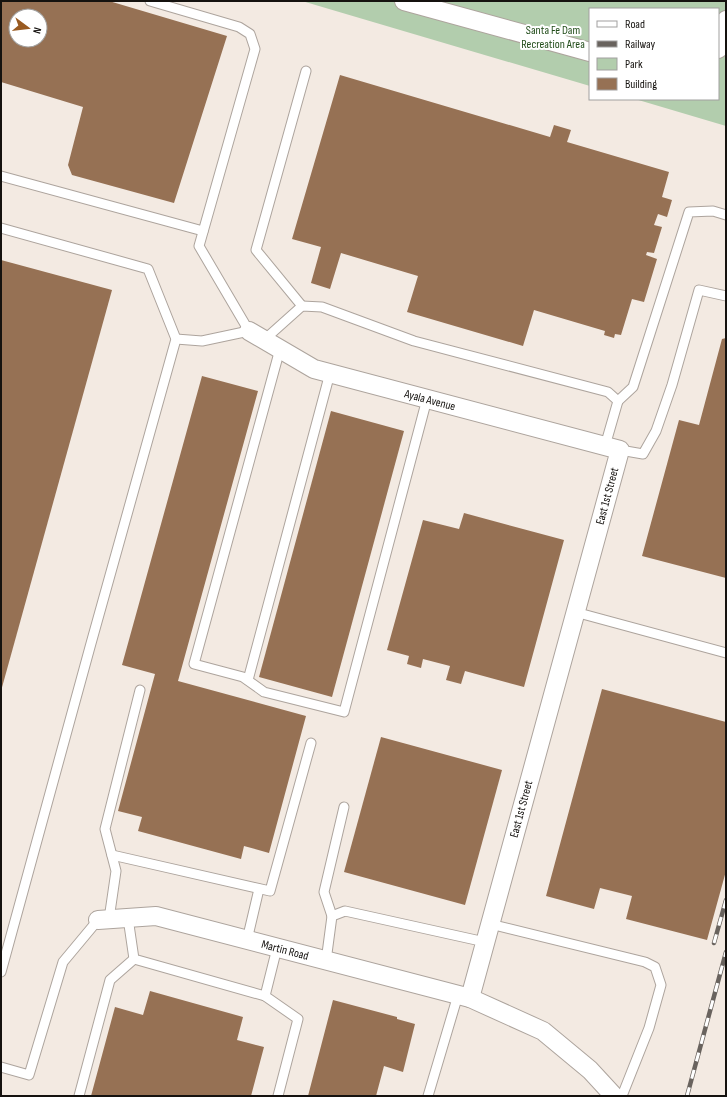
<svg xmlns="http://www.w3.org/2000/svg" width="727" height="1097" font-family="'Sofia Sans Condensed',sans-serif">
<rect width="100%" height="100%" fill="#f3eae2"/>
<!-- green -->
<polygon fill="#b2cdad" points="302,1 726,1 726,126 635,99 718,99 718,9 590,9 590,86"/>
<!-- building -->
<g fill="#967154" fill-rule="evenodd">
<path d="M1,1H109L227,36L174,203L72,175L68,165L83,107L1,82ZM16,16H40V40H16Z"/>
<polygon points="340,75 550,137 554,125 571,130 567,142 669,172 662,197 672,200 667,217 658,214 654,225 662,227 654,253 647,252 646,255 657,259 644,302 632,299 621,335 615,334 614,338 604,335 605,331 534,310 523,346 407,312 418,276 341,253 330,289 311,283 321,247 292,239"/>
<polygon points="1,260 112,290 1,691"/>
<polygon points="726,338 726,578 642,556 679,420 699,425 722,339"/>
<polygon points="202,376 258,391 178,681 306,716 269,853 244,846 241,859 138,831 142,817 118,811 155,674 122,665"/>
<polygon points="331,411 404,431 332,697 259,677"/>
<polygon points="464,513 564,540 524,687 465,671 461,684 446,680 450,666 423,659 421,668 407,664 409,656 387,650 423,520 459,529"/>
<polygon points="602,689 726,722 726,871 707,940 626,919 632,896 600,888 594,909 546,896"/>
<polygon points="381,737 502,770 465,905 344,872"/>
<polygon points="150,991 243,1017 237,1040 264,1047 251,1096 91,1096 115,1007 143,1015"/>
<polygon points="333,1000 397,1017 397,1019 415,1024 403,1072 384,1066 376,1096 308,1096"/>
</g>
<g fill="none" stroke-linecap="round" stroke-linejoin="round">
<!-- service casing -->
<g stroke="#ada49d" stroke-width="11">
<g id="service">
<polyline points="150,1 239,27 250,34 255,49 199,246 249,331 202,341 176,339"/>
<polyline points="1,176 203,231"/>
<polyline points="1,228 148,269 176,339 90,647 1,972"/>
<polyline points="302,306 256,250 306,71"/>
<polyline points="264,340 302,306 322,307 414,341 608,392 618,401 605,446"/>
<polyline points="280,349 194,664 243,677 264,692 344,712 427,399"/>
<polyline points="618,401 633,387 689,212 713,211 726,215"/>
<polyline points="620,450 643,454 656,431 672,385 699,290 726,296"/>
<polyline points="575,612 726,653"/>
<polyline points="248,680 330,373"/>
<polyline points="112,855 270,891 311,743"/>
<polyline points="332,916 324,892 344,807"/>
<polyline points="128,918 134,959 265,996"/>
<polyline points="109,919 116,871 105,829 140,690"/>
<polyline points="490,924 645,962 655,967 661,985 649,1028 622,1096"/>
<polyline points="247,940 259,889"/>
<polyline points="277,948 265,996 298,1019 278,1096"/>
<polyline points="326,961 332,916 345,911 485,942"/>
<polyline points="1,1067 29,1075 63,962 98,920"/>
<polyline points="79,1096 110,980 134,959"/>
<polyline points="428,1096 458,995"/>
</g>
</g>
<!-- minor casing -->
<g stroke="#ada49d" stroke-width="20">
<g id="minor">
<polyline points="404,1 590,52"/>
<polyline points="718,49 726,20"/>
<polyline points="249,331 314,369 620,450 470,998"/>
<polyline points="98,920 156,916 470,998 543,1031 590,1070 614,1096"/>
</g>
</g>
<!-- service -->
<use href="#service" stroke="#fff" stroke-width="9"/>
<!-- minor -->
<use href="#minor" stroke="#fff" stroke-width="18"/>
<!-- rail casing -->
<g stroke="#69635e" stroke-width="4.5">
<g id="rail">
<polyline points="714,943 726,900"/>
<polyline points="687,1096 726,952"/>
</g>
</g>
<!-- rail -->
<use href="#rail" stroke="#fff" stroke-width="3" stroke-dasharray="9" stroke-linecap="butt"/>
</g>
<g text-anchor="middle" stroke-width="4" stroke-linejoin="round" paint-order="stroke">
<!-- park labels -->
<g font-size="12" fill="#224d1a" stroke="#fff">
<text x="553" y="34">Santa Fe Dam<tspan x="553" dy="14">Recreation Area</tspan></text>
</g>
<!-- street labels -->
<g font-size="12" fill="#15120f" stroke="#fff">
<text transform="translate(430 400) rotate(15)" y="4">Ayala Avenue</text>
<text transform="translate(607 496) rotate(-75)" y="4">East 1st Street</text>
<text transform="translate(521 809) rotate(-75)" y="4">East 1st Street</text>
<text transform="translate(285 950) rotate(15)" y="4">Martin Road</text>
</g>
</g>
<!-- border -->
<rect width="727" height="1097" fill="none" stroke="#15120f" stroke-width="4"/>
<!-- legend -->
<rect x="589" y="8" width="130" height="92" fill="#ffffff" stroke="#a1a09f"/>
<rect x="597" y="21" width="20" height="6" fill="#ffffff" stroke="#a1a09f"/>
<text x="625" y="28" font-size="12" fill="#15120f">Road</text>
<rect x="597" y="41" width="20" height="6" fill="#69635e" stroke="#a1a09f"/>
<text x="625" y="48" font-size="12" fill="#15120f">Railway</text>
<rect x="597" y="58" width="20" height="12" fill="#b2cdad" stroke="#a1a09f"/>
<text x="625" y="68" font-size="12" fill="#15120f">Park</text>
<rect x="597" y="78" width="20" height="12" fill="#967154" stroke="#a1a09f"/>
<text x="625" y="88" font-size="12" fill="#15120f">Building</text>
<!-- north arrow -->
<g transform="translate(28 28) rotate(105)"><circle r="19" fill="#ffffff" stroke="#a1a09f"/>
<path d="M0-3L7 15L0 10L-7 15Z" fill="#995a21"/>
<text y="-6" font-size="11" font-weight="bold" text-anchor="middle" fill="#15120f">N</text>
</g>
</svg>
